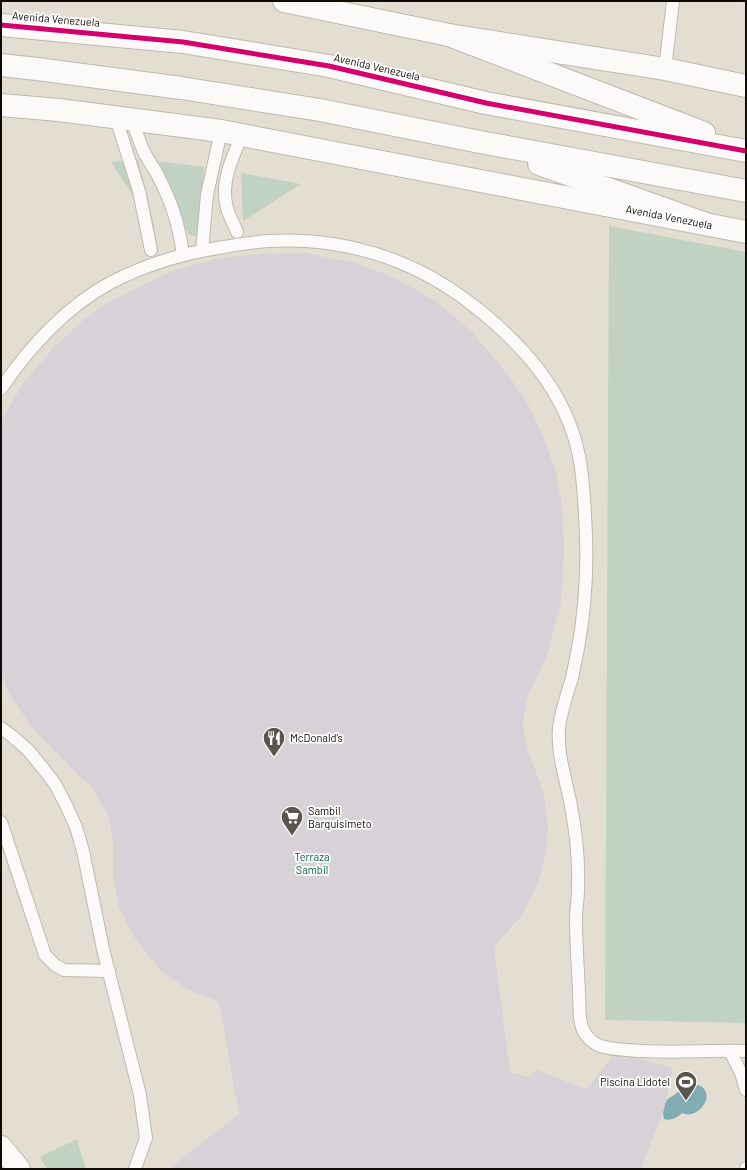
<svg xmlns="http://www.w3.org/2000/svg" width="747" height="1170" font-family="Barlow,sans-serif">
<rect width="100%" height="100%" fill="#e4ded2"/>
<!-- green -->
<g fill="#c2d2c2">
<polygon points="138,159 155,229 111,162"/>
<polygon points="159,161 204,167 199,237 189,235"/>
<polygon points="241,173 301,184 243,221"/>
<polygon points="609,226 746,252 746,1023 605,1020"/>
<polygon points="77,1139 86,1169 47,1169 40,1157"/>
</g>
<!-- water -->
<path fill="#81acb3" d="M693,1083C696,1085 700,1085 702,1087C713,1096 702,1112 691,1114C689,1115 684,1114 682,1113C677,1118 671,1121 664,1119C662,1113 664,1102 669,1098C672,1096 675,1095 677,1093C683,1087 685,1085 693,1083Z"/>
<!-- building -->
<polygon fill="#d6d2d7" points="304,253 354,262 395,278 437,302 473,333 509,376 529,406 543,436 556,472 562,506 564,542 563,576 561,602 547,656 526,700 523,725 528,751 543,790 548,824 546,853 537,885 522,915 494,947 510,1072 529,1077 537,1070 586,1089 616,1052 673,1068 664,1109 641,1169 168,1169 239,1114 219,1002 189,990 161,971 134,937 119,907 113,875 113,842 109,817 91,786 79,776 32,728 11,696 1,675 1,420 25,381 54,347 82,321 108,302 172,271 219,258 262,254"/>
<g fill="none" stroke-linecap="round" stroke-linejoin="round">
<!-- service casing -->
<g stroke="#beb9af" stroke-width="14">
<g id="service">
<polyline points="665,69 673,1"/>
<polyline points="116,118 139,191 151,250"/>
<path d="M132,120C136,130 139,141 144,152C148,160 154,168 158,176C172,203 179,225 183,255"/>
<path d="M237,232C234,224 229,216 227,208C220,183 232,158 242,135"/>
<polyline points="202,251 207,195 221,131"/>
<path d="M1,389C28,348 68,305 112,282C145,265 181,254 218,248C235,245 252,242 269,241C342,237 412,258 470,303C521,342 566,391 579,456C583,476 584,496 585,515C588,560 586,605 578,648C576,658 574,668 572,678C567,695 561,710 559,728C557,753 565,776 570,801C576,830 579,860 578,889C578,899 576,909 576,919C576,943 578,968 579,993C580,1005 578,1019 583,1030C586,1036 592,1042 598,1045C607,1049 618,1049 627,1050C667,1054 706,1050 746,1051"/>
<polyline points="1,728 12,736 28,750 42,767 55,784 66,805 76,827 83,851 103,949 140,1095 146,1138 135,1169"/>
<polyline points="1,822 45,955 55,965 64,970 109,971"/>
<polyline points="730,1051 741,1073 746,1090"/>
<polyline points="746,1169 746,1168"/>
</g>
</g>
<!-- minor casing -->
<g stroke="#beb9af" stroke-width="24">
<g id="minor">
<polyline points="284,1 449,35 665,69 746,86"/>
<polyline points="1,105 59,110 221,131 746,232"/>
<polyline points="1,1147 19,1169"/>
</g>
</g>
<!-- tertiary casing -->
<g stroke="#beb9af" stroke-width="24">
<g id="tertiary">
<polyline points="1,25 183,42 329,66 486,103 746,151"/>
<polyline points="449,35 704,133"/>
<polyline points="1,65 37,69 181,88 320,110 480,142 746,191"/>
<polyline points="539,164 709,225"/>
</g>
</g>
<!-- service -->
<use href="#service" stroke="#fbfaf8" stroke-width="12"/>
<!-- minor -->
<use href="#minor" stroke="#fbfaf8" stroke-width="22"/>
<!-- tertiary -->
<use href="#tertiary" stroke="#fbfaf8" stroke-width="22"/>
<!-- cycleway casing -->
<g stroke="#fff" stroke-width="8">
<polyline id="cycleway" points="1,25 183,42 329,66 486,103 746,151"/>
</g>
<!-- cycleway -->
<use href="#cycleway" stroke="#d6006c" stroke-width="5"/>
</g>
<!-- icons -->
<defs>
<g id="restaurant-pin" transform="scale(1.15)"><path d="M0 17L-7.5 6A9.5 9.5 0 1 1 7.5 6Z" fill="#5a564d" stroke="#fff"/><path d="M-5-6h1v4h1v-4h1v4h1v-4h1v5L-1.5 .5V6h-2V.5L-5-1ZM5-6V6H3V1.5H1.5Q1.5-4 5-6Z" fill="#fff"/></g>
<g id="supermarket-pin" transform="scale(1.15)"><path d="M0 17L-7.5 6A9.5 9.5 0 1 1 7.5 6Z" fill="#5a564d" stroke="#fff"/><path d="M-6-5.5h2.5l.6 2H6L4.5 2H-2.5L-4.4-4H-6ZM-1.5 3.2a1.3 1.3 0 1 0 .1 0ZM3 3.2a1.3 1.3 0 1 0 .1 0Z" fill="#fff"/></g>
<g id="stadium-pin" transform="scale(1.15)"><path d="M0 17L-7.5 6A9.5 9.5 0 1 1 7.5 6Z" fill="#5a564d" stroke="#fff"/><path d="M0-5a6.5 5 0 1 0 0 10a6.5 5 0 1 0 0-10ZM-3.5-1.8h7v3.6h-7Z" fill="#fff"/></g>
</defs>
<g fill-rule="evenodd">
<use href="#restaurant-pin" x="274" y="738"/>
<use href="#supermarket-pin" x="292" y="817"/>
<use href="#stadium-pin" x="686" y="1082"/>
</g>
<g text-anchor="middle" stroke-width="3.5" stroke-linejoin="round" paint-order="stroke">
<!-- street labels -->
<g font-size="11" fill="#100c05" stroke="#fff">
<text transform="translate(56 19) rotate(5)" y="4">Avenida Venezuela</text>
<text transform="translate(377 67) rotate(13)" y="4">Avenida Venezuela</text>
<text transform="translate(669 217) rotate(11)" y="4">Avenida Venezuela</text>
</g>
<!-- poi labels -->
<g font-size="11" fill="#100c05" stroke="#fff" text-anchor="start">
<text x="290" y="742">McDonald's</text>
<text x="308" y="815">Sambil<tspan x="308" dy="13">Barquisimeto</tspan></text>
<text x="670" y="1086" text-anchor="end">Piscina Lidotel</text>
</g>
<!-- park labels -->
<g font-size="11" fill="#04643e" stroke="#fff">
<text x="312" y="861">Terraza<tspan x="312" dy="13">Sambil</tspan></text>
</g>
</g>
<!-- border -->
<rect width="747" height="1170" fill="none" stroke="#100c05" stroke-width="4"/>
</svg>
